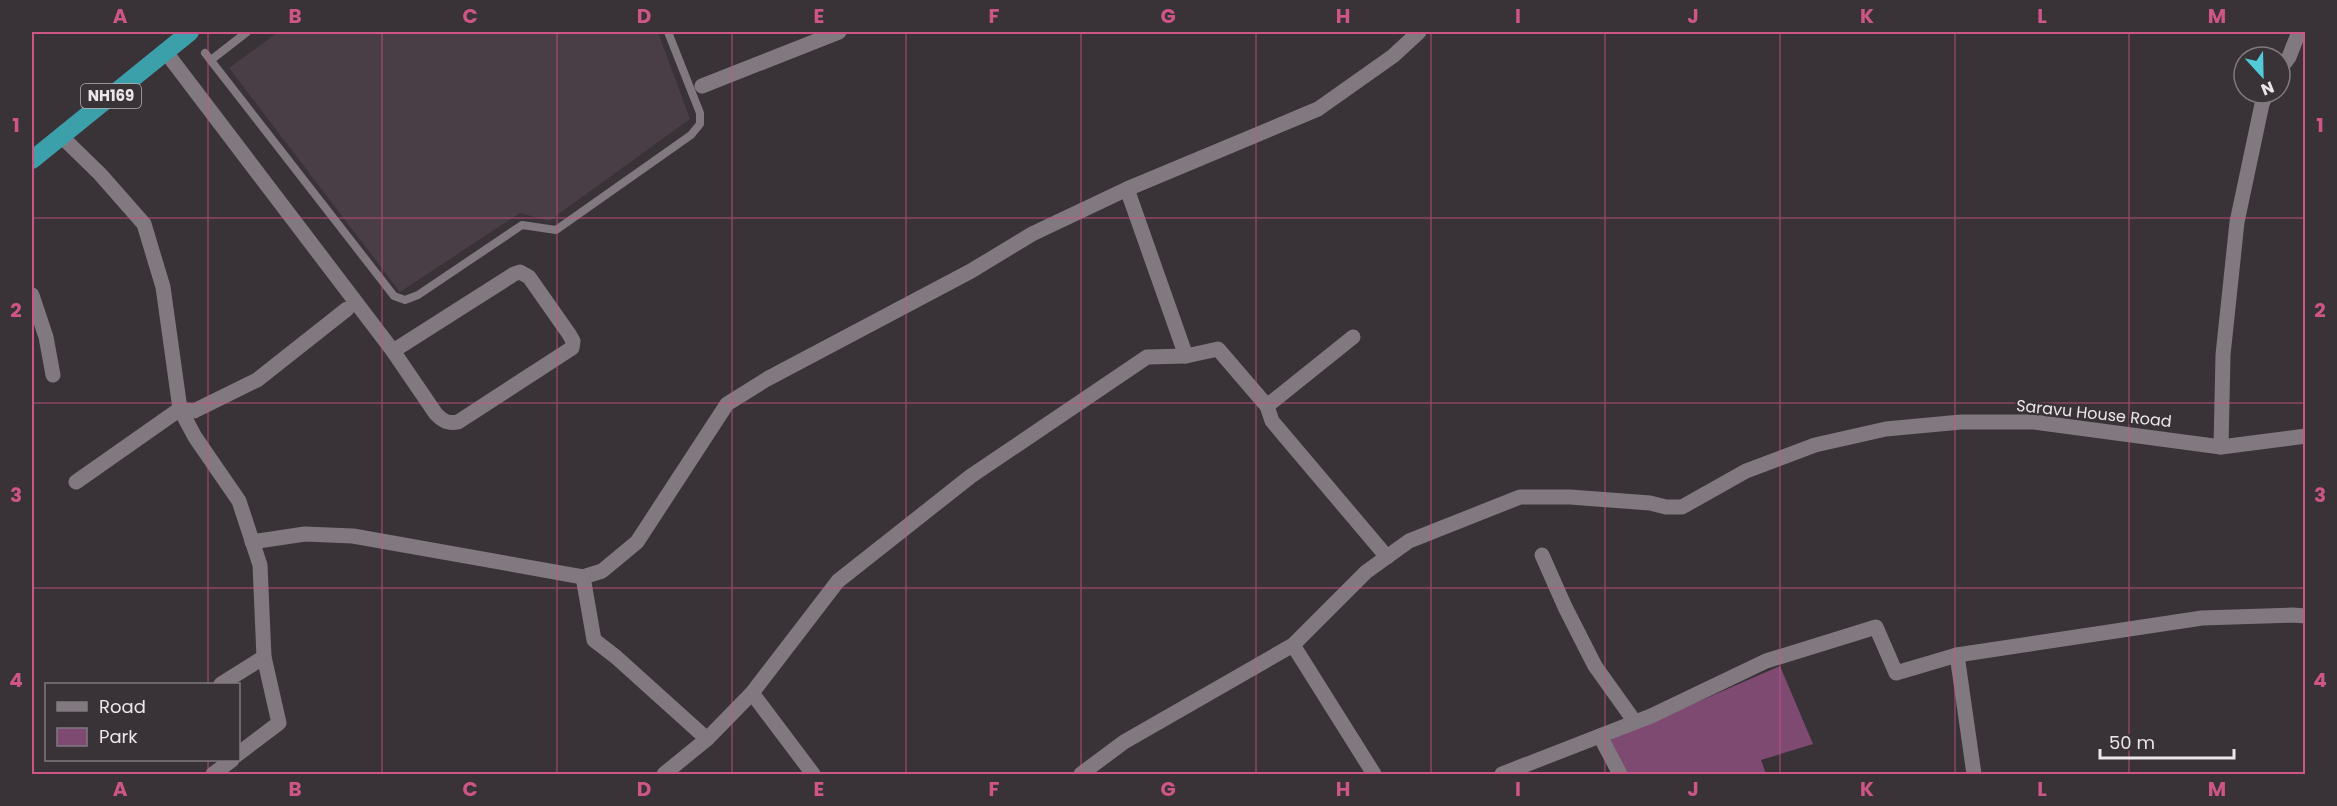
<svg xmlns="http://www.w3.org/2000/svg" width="2337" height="806" font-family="Poppins,sans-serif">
<rect width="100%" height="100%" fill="#393237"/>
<!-- built -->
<polygon fill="#493d46" points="278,32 658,32 690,119 549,221 520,213 400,292 229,68"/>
<!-- green -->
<polygon fill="#7f4a72" points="1780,666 1813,744 1761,760 1766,774 1625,774 1608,741"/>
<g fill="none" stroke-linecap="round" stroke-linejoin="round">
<!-- service -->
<g stroke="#81797f" stroke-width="8">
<polyline points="205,53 394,296 405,300 418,295 522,225 556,230 691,135 700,124 700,113 668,32"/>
<polyline points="211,60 247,32"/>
</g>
<!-- minor -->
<g stroke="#81797f" stroke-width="15">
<polyline points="165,51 393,351"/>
<polyline points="2280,69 2289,57 2299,32"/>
<polyline points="702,86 839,32"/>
<polyline points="61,136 100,174 144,224 163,287 180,409 195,437 239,501 260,565 264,657 279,723 238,754"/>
<polyline points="1127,189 1186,356"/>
<path d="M520,272L529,277L569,334L573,341L572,348L458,422C448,424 443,421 436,414L393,351L514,274Z"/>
<polyline points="32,295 46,337 53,375"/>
<polyline points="1267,406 1353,337"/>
<polyline points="2221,447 2223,355 2237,222 2262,104 2267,93"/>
<polyline points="76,482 180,409 194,411 257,380 347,309"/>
<polyline points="252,542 305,534 353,536 583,577 602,571 637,542 727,404 767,379 971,271 1032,234 1127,189 1318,109 1393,56 1419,32"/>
<polyline points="1542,555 1565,607 1595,666 1635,722"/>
<polyline points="583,577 594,640 616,657 707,739"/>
<polyline points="1293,645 1374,774"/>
<polyline points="221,684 264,657"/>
<polyline points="752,693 813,774"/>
<polyline points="1600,736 1620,774"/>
<polyline points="213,774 232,760"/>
<polyline points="664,774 707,739 752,693 838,581 971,476 1147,357 1186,356 1218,349 1267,406 1272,421 1387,557"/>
<polyline points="1081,774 1124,742 1293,645 1366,572 1409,541 1520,497 1570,497 1650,503 1666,507 1682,507 1746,471 1815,445 1886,429 1961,422 2034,422 2221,447 2306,436"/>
<polyline points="1502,774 1651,716 1766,661 1876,627 1896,673 1957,655"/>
<polyline points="1974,774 1957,655 2202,618 2292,615 2306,616"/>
</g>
<!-- trunk -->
<polyline stroke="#3ca0ab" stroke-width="18" points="32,160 190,32"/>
</g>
<!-- grid -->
<path fill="none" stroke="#ce5686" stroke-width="1.5" stroke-opacity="0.55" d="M208,32V684M382,32V774M557,32V774M732,32V774M906,32V774M1081,32V774M1256,32V774M1431,32V774M1605,32V774M1780,32V774M1955,32V774M2129,32V774M32,218H2306M32,403H2306M32,588H2306M208,760V774"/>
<g text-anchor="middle" stroke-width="4.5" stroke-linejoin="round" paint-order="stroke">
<!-- shield labels -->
<rect fill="#393237" stroke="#b6b0b4" stroke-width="1.5" x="81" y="84" width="60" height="24" rx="4.5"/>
<g font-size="15" font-weight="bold" fill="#ebe6ea">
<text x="111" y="101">NH169</text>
</g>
<!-- street labels -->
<g font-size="16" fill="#ebe6ea" stroke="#393237">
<text transform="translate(2094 413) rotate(6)" y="6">Saravu House Road</text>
</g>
</g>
<!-- border -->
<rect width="2337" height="806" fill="none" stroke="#393237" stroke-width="66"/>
<!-- legend -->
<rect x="45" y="683" width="195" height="78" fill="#393237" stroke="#807a7f" stroke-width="1.5"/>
<rect x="57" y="702" width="30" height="9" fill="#81797f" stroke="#807a7f" stroke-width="1.5"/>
<text x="99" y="713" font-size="18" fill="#ebe6ea">Road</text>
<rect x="57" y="728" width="30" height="18" fill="#7f4a72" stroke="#807a7f" stroke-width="1.5"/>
<text x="99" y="743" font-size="18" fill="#ebe6ea">Park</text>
<!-- north arrow -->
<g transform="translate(2262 75) rotate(158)"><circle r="28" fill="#393237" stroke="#807a7f" stroke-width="1.5"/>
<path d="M0-4.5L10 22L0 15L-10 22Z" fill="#52cbd9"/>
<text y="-9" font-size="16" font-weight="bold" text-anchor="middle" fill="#ebe6ea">N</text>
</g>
<!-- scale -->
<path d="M2100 749v9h134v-9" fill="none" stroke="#ebe6ea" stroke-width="3"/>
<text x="2109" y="749" font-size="18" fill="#ebe6ea" stroke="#393237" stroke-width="4.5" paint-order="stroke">50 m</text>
<rect x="33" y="33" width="2271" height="740" fill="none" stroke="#ce5686" stroke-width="2"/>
<g font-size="20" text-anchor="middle" font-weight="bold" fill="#ce5686">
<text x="120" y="23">A</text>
<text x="295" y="23">B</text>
<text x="470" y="23">C</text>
<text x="644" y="23">D</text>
<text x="819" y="23">E</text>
<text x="994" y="23">F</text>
<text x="1168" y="23">G</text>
<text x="1343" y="23">H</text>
<text x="1518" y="23">I</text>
<text x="1693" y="23">J</text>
<text x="1867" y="23">K</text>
<text x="2042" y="23">L</text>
<text x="2217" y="23">M</text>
<text x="16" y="132">1</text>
<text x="2320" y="132">1</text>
<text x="16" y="317">2</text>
<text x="2320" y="317">2</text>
<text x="16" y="502">3</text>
<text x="2320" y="502">3</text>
<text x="16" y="687">4</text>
<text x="2320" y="687">4</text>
<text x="120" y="796">A</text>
<text x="295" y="796">B</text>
<text x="470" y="796">C</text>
<text x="644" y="796">D</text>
<text x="819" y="796">E</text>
<text x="994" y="796">F</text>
<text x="1168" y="796">G</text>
<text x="1343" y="796">H</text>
<text x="1518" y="796">I</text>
<text x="1693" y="796">J</text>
<text x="1867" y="796">K</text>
<text x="2042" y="796">L</text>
<text x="2217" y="796">M</text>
</g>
</svg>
